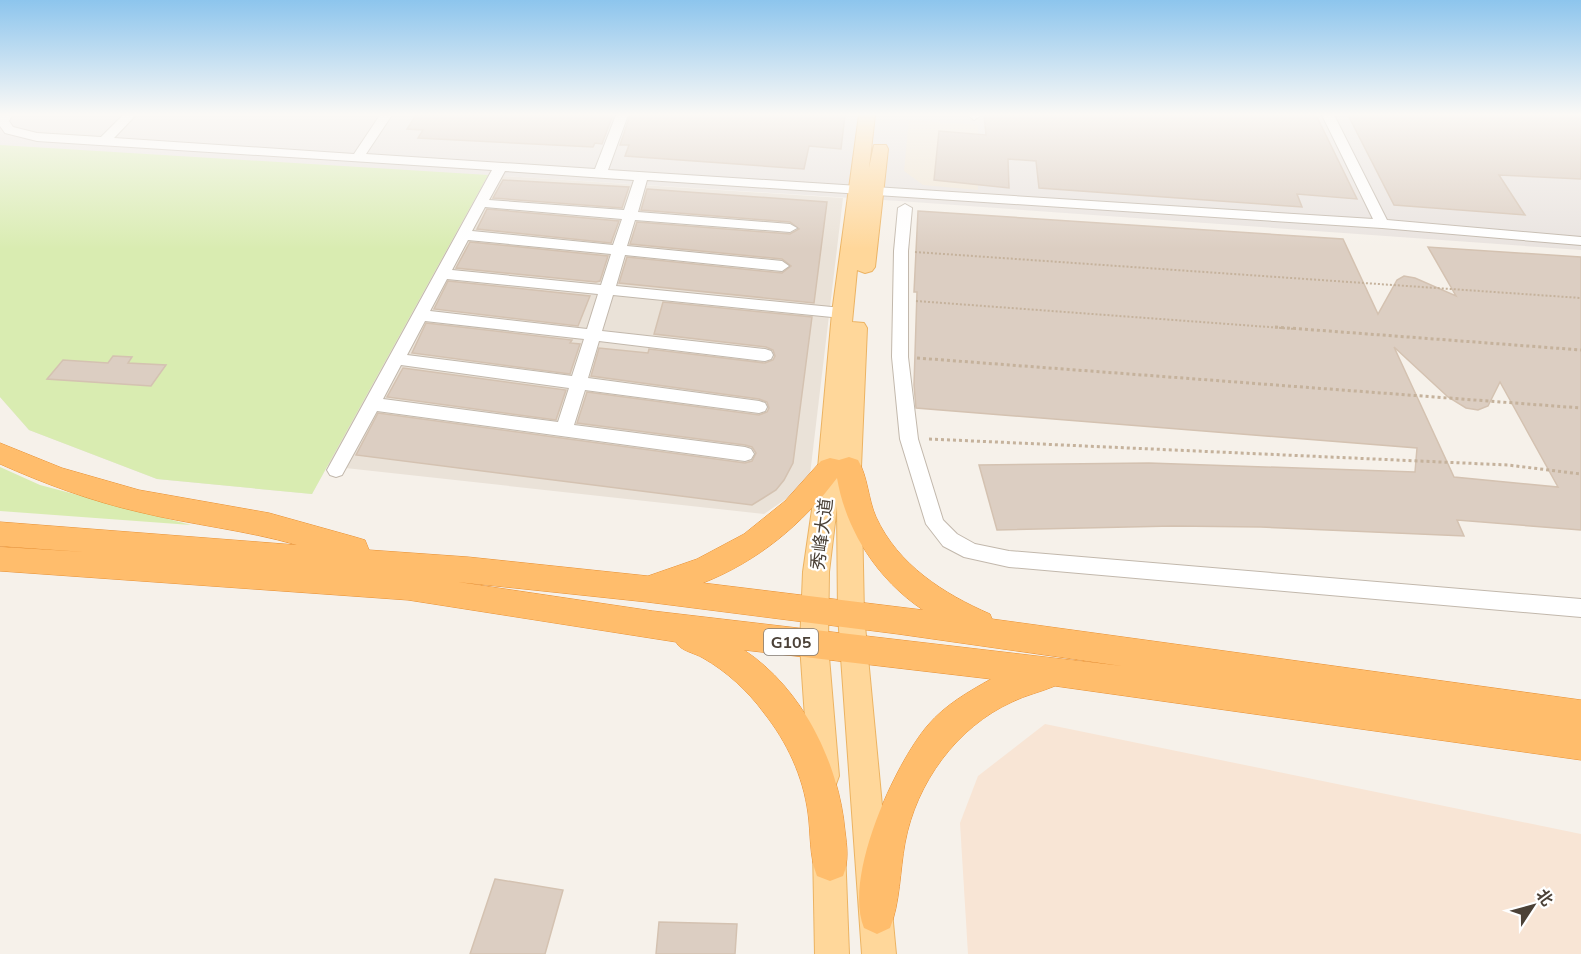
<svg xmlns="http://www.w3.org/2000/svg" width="1581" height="954" font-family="'Nunito Sans','Noto Sans SC',sans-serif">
<rect width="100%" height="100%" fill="#f6f1ea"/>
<!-- residential -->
<polygon fill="#eae2d8" points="488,175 843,198 809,483 764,514 327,466"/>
<!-- commercial -->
<polygon fill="#f8e5d5" points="1045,724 1581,834 1581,954 968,954 960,823 978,776"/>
<!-- industrial -->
<polygon fill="#e9e3df" points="0,115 1581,115 1581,250 899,201 488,175 312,494 157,479 29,430 0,397"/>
<!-- education -->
<polygon fill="#f0e5d4" points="909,120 978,125 978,190 923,185 904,171"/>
<!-- green -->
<g fill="#d9ecb1">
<polygon points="0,145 488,175 312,494 157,479 29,430 0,397"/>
<polygon points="0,467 40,485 191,525 0,511"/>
</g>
<!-- building -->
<g fill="#dccec2" stroke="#d4c2b1" stroke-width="1.5" fill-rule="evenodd">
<polygon points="416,115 613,115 602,144 595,143 593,147 418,138 423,130 407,129"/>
<polygon points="630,115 845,115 841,149 809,146 804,169 625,156 629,145 620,145"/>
<polygon points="984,115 1316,115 1357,199 1297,194 1302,207 1039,188 1036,161 1008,159 1009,188 934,180 939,131 986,135"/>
<polygon points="1348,115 1581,115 1581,179 1499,175 1525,215 1394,205"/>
<polygon points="503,180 629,187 622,208 493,198"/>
<polygon points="647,189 827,202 814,303 619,283 627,257 782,273 791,266 782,259 630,244 637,222 790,234 799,229 790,222 641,210"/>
<polygon points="487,209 619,221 611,243 477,229"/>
<path d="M918,211L1343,239L1378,314L1397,280L1404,276L1415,278L1456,296L1428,247L1581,257V530L1457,520L1464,536L1261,527L1173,526L997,530L979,465L1149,463L1415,472L1417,448L916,408L914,385L917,292H914ZM1394,347L1448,397L1466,408L1478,410L1488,406L1500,382L1558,487L1454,477Z"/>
<polygon points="470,242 608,256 600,281 596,282 456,268"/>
<polygon points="448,281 590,296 578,326 434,309"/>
<polygon points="663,302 812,317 793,463 784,480 776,490 752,505 356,455 378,413 745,463 752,461 756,453 752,447 745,445 577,423 587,392 759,415 767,412 769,408 767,402 759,399 591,376 599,348 648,353 649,349 765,363 773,360 775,356 773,350 766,347 654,334"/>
<polygon points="426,323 572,340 570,343 580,344 570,374 412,353"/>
<polygon points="113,356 132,357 128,363 166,365 151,386 47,379 63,360 108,363"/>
<polygon points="403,368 566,390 556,420 387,397"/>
<polygon points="495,879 563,890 545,954 470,954"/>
<polygon points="659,922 737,924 735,954 656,954"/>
</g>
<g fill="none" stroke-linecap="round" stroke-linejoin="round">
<!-- minor casing -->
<g stroke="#c2b8ac" stroke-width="2">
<g id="minor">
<path d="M0,115H12L9,121L13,127L37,133L101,137L123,115H136L114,138L354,154L380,115H392L366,154L595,169L616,115H628L608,170L1373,219L1322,115H1334L1387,220L1581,237V245L1382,228L647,180L638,212L790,224L797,228L790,232L635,220L627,246L782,261L789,266L782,271L625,255L616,286L842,308L850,313L842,318L613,295L602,331L765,349L771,351L773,355L771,359L765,361L599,341L588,378L759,401L765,403L767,407L765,411L759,413L585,390L574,425L745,447L751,449L754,454L751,459L745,461L377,411L342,475L336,477L330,475L327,470L492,170L37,141L5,133L0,126ZM505,171L634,180L624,210L489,200ZM485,207L622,219L613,245L472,231ZM468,240L611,254L601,285L452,270ZM447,279L598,294L587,329L430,311ZM425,321L584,339L572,376L407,355ZM401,365L569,388L558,422L383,399Z"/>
<polygon points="968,115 980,115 980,116 974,120"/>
<polygon points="905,204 912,208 908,251 908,357 918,439 943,520 957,534 975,544 1009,551 1581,599 1581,617 1009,567 964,557 943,546 926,524 900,439 892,357 894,251 898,208"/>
</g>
</g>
<!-- major casing -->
<g stroke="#ecb362" stroke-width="2">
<g id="major">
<polygon points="859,115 875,115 869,168 874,145 886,145 888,149 875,267 872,271 865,273 857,270 852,322 864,323 867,328 861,467 864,615 896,954 862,954 838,615 837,506 829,572 828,645 839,776 835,787 824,791 813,787 809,776 800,645 803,572 818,468 832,313"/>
<polygon points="829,833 840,838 845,849 849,954 815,954 813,849 818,838"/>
</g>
</g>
<!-- highway casing -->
<g stroke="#e89032" stroke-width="1">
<path id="highway" d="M0,443L62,468L139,490L269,513L355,537L365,540L369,550L468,557L648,576L697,559L744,534L785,501L821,461L830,458L839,460L849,457L858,460C868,477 868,499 876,517C898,565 944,594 990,614L992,619L1581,700V760L1055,686C1041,692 1026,695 1012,702C957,727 916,783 905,843C900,870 900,904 890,928L877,934L864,928C843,878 894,765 928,725C945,705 968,692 991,679L744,650C802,688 839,763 845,831C847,847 849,861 843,876L830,881L817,876C809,856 811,834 808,813C803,776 787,742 764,713C748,691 726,671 703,658C695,653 680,651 676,642L408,600L0,571V547L85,552L0,546V522L297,545C245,530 192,525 139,512C91,501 45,484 0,464ZM837,478C846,531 878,580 923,610L703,583C758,561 802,525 837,478ZM458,582L647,602L898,634L1122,666L653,611Z"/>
</g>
<!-- path-far1 -->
<g stroke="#c5b29c" stroke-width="2" stroke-dasharray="2 2" stroke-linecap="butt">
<polyline points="915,252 1581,298"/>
<polyline points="916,301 1296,329"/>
</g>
<!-- path -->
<g stroke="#c5b29c" stroke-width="3" stroke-dasharray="3 3" stroke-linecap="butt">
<polyline points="1275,327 1581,350"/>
<polyline points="917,358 1581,408"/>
<polyline points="929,439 1508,465 1581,474"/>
</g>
<!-- minor -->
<use href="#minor" fill="#fff" fill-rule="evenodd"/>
<!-- major -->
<use href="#major" fill="#ffd79a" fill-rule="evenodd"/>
<!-- highway -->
<use href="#highway" fill="#ffbd6c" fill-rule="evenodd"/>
</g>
<!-- sky -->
<linearGradient id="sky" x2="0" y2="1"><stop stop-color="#8dc5ed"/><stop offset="0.46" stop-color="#fbf9f6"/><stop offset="1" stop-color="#fbf9f6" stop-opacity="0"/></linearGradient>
<rect width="1581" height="249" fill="url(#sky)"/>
<g text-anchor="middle" stroke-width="4.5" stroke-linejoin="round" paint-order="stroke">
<!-- shield labels -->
<rect fill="#fff" stroke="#817a73" stroke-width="1.5" x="764" y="629" width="54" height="26" rx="4.5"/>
<g font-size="16" font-weight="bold" fill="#4b4137">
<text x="791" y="648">G105</text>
</g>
<!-- street labels -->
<g font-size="18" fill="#4b4137" stroke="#fff">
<text transform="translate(822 534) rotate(-83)" y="6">秀峰大道</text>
</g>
</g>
<!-- north arrow -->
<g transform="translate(1533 906) rotate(54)" stroke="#ffffff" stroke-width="4.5" paint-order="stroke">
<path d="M0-4.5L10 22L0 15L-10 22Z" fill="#4b4137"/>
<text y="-9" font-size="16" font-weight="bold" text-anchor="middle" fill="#4b4137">北</text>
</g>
</svg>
